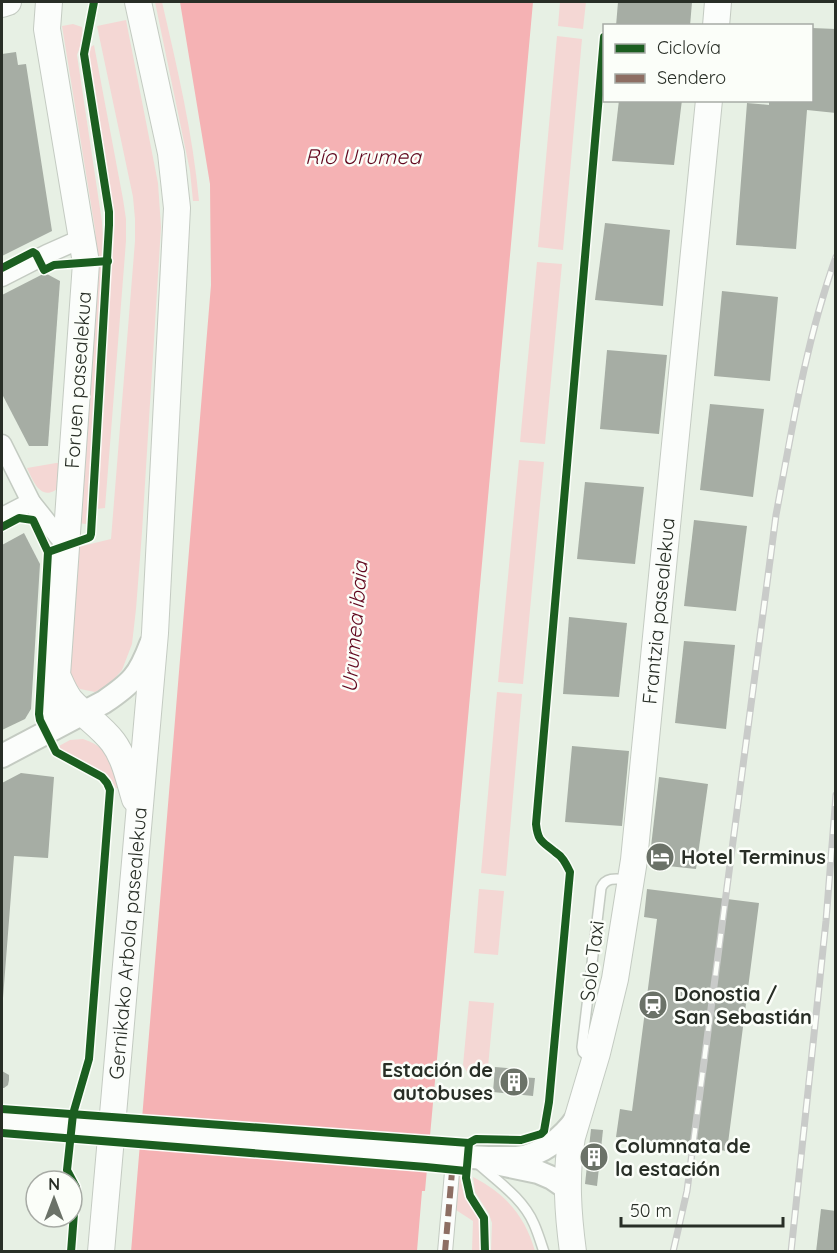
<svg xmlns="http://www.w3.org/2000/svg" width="837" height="1253" font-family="Quicksand,sans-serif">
<rect width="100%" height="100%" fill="#e7f0e4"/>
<!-- green -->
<g fill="#f4d7d4">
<path d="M155,2H162C177,67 193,134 199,201H193L190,171Z"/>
<polygon points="560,2 586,2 583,29 558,26"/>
<polygon points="126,20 158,183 161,227 142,532 136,609 132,644 122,670 107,687 95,692 80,689 72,681 68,653 74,548 111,539 135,241 135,219 133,197 97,26"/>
<polygon points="73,24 82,27 83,39 77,55 102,222 104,257 97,258 95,229 62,26"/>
<polygon points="557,36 582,39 563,250 538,247"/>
<polygon points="94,45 123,199 126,219 126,241 105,508 96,509 113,225 87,55 88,49"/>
<polygon points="537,262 562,264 545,444 520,442"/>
<polygon points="104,266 86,524 77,523 97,267"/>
<polygon points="519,460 544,462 523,684 498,682"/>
<path d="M56,463H62C62,469 62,477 60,483C59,486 58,489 54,491C39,499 32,478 27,468Z"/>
<polygon points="497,692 522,694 506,876 481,873"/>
<path d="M83,739C111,748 111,763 119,788H116L108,775L64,753L59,746L70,740Z"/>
<polygon points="479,889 504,891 498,955 474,953"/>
<polygon points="469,1001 494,1003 488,1067 483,1074 474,1076 467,1072 463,1065"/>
<polygon points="459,1175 461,1180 464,1196 480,1219 480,1251 472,1251 473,1221 456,1210"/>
<path d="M473,1177C506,1194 525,1216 535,1251H491L492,1223L489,1214L475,1192Z"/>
</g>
<!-- water -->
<polygon fill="#f5b2b4" points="180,2 533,2 425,1191 422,1191 417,1251 131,1252 211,285 210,184"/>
<!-- building -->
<g fill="#a6ada4">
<polygon points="618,2 692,2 690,26 616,26"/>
<polygon points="812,28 836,29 836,113 807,110 796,249 736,245 747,103 769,105 769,100 812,100"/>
<polygon points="16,52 18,65 26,64 52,231 2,256 2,54"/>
<polygon points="619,100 682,100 674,165 612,161"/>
<polygon points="605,223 670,230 663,306 595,300"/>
<polygon points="45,273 60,281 48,446 29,446 2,394 2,295"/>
<polygon points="722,291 778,297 770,381 714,376"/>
<polygon points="607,350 667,355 659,434 600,429"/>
<polygon points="710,404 764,409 753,497 700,490"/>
<polygon points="585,482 644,487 635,564 577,559"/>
<polygon points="694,520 747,526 736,611 684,606"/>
<polygon points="24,533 40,564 31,709 25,719 2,730 2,545"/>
<polygon points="569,617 627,623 619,697 563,694"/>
<polygon points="684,641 735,645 726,729 675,723"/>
<polygon points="572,746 629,751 622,826 565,822"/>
<polygon points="21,773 54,777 48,858 14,856 3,998 2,998 2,783"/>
<polygon points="659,777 708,784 696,869 649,864"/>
<polygon points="647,889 759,903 727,1151 616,1137 620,1109 632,1111 657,919 644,917"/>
<polygon points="495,1067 519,1069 518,1077 535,1078 533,1096 493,1092"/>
<polygon points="2,1071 9,1075 9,1080 8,1085 4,1088 2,1088"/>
<polygon points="591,1129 603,1130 597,1186 585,1184"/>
<polygon points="821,1209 836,1211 836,1252 816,1252"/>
</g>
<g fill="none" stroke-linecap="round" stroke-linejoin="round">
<!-- service casing -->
<g stroke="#c4cbc2" stroke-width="12">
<g id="service">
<path d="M593,1056H587L583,1052L582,1047L601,888C606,876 618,879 630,880"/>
<path d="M476,1162C497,1181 523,1198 534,1224C538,1233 541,1243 544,1252"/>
</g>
</g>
<!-- pedestrian casing -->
<g stroke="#c4cbc2" stroke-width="16">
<polyline id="pedestrian" points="445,1252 452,1172"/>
</g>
<!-- minor casing -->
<g stroke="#c4cbc2" stroke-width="21">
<g id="minor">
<polyline points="2,277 47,254 83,238"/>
<polyline points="2,444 31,502 66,546"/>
<polyline points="2,517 31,502"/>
</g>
</g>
<!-- tertiary casing -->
<g stroke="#c4cbc2" stroke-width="26">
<g id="tertiary">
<polyline points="47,733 53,718 57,675"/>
<path d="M2,756L104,702C132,683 139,676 151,644"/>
<path d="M2,1120L427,1153C449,1155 471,1158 493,1158C501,1158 509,1158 517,1158C542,1155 563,1138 577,1118"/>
<polyline points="500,1164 538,1172 552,1178 568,1189"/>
</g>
</g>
<!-- secondary casing -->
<g stroke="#c4cbc2" stroke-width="28">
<g id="secondary">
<path d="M49,2L47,29L86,263L57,675C61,684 64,692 70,700C83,715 101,726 113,742C125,758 129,780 135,799"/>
<polyline points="2,4 8,2"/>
<polyline points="716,26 718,2"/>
<path id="s1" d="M101,1252L155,633L177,208L171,153L138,2"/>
<path id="s2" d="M573,1252C568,1214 565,1175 572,1137L597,1053L615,979L634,860L709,100"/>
</g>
</g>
<!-- service -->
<use href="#service" stroke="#fbfdfb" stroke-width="9"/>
<!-- pedestrian -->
<use href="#pedestrian" stroke="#fbfdfb" stroke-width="14"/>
<!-- minor -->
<use href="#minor" stroke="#fbfdfb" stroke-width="18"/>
<!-- tertiary -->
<use href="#tertiary" stroke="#fbfdfb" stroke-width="22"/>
<!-- secondary -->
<use href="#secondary" stroke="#fbfdfb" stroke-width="26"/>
<!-- rail casing -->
<g stroke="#c9cbc9" stroke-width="7">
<g id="rail">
<path d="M673,1252L687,1191L776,515C792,429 806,340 836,257"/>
<polyline points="791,1252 826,921 836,795"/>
</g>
</g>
<!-- rail -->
<use href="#rail" stroke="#fbfef9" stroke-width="4.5" stroke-dasharray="14" stroke-linecap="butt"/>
<!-- quiet -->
<polyline stroke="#8d6e63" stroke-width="6" stroke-dasharray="12 6" stroke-linecap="butt" points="445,1252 452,1172"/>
<!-- cycleway casing -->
<g stroke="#fbfef9" stroke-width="11">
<g id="cycleway">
<polyline points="2,268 33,252 36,254 44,270 54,265 108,261"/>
<polyline points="2,527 19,518 33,520 48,552 39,714 40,720 56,752 102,777 107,783 110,790 89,1059 73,1114 67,1170 76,1187 71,1252"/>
<polyline points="48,552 88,538 90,537 91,534 109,225 109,212 84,54 94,2"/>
<polyline points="2,1109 469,1143"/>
<polyline points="2,1133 426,1167 466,1171"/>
<path d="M485,1252L484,1218L470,1196L466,1178L469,1143L476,1139L521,1140L541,1134L544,1131L549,1102L570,872C566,864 563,857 555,852C542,841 538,842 536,824L604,37"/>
</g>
</g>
<!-- cycleway -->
<use href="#cycleway" stroke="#1b5e20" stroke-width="8"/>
</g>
<!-- icons -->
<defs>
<g id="hotel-disc" transform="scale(1.5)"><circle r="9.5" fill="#6b7268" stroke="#fbfef9"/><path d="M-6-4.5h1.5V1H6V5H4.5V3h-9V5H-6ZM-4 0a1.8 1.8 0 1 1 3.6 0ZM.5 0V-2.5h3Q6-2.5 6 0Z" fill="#fff"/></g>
<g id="station-disc" transform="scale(1.5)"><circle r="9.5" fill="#6b7268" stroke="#fbfef9"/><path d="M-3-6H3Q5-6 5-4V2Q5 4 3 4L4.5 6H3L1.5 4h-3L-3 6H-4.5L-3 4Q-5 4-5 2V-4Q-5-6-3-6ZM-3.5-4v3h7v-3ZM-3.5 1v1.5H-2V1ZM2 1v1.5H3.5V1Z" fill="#fff"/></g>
<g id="building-disc" transform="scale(1.5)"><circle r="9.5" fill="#6b7268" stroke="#fbfef9"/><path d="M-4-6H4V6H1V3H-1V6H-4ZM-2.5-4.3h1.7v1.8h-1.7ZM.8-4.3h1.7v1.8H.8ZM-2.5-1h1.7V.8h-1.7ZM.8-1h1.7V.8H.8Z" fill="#fff"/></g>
</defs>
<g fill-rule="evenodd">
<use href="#hotel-disc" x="660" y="857"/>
<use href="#station-disc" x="653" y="1005"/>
<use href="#building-disc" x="514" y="1082"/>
<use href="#building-disc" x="594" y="1157"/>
</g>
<g text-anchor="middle" stroke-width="5" stroke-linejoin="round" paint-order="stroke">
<!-- street labels -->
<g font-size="20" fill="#282e26" stroke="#fbfef9">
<text transform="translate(78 380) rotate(-86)" y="7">Foruen pasealekua</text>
<text dy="7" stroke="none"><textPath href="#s2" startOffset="650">Frantzia pasealekua</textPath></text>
<text dy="7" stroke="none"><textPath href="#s1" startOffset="310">Gernikako Arbola pasealekua</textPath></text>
<text transform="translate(592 961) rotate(-83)" y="7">Solo Taxi</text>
</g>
<!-- poi labels -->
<g font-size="20" font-weight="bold" fill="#282e26" stroke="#fbfef9" text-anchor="start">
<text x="681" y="864">Hotel Terminus</text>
<text x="674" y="1001">Donostia /<tspan x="674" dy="23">San Sebastián</tspan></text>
<text x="493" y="1077" text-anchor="end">Estación de<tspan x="493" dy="23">autobuses</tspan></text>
<text x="615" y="1153">Columnata de<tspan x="615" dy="23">la estación</tspan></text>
</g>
<!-- water labels -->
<g font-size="21" font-style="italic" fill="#61071e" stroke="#fbfef9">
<text x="363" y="164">Río Urumea</text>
<text transform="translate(355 627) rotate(-85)" y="7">Urumea ibaia</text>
</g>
</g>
<!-- border -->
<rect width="837" height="1253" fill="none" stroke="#282e26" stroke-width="6"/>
<!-- legend -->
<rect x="603" y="24" width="210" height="78" fill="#fbfef9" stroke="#a7aba5" stroke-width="1.5"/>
<rect x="615" y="44" width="30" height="9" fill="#1b5e20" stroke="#a7aba5" stroke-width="1.5"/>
<text x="657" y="54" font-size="18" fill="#282e26">Ciclovía</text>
<rect x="615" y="74" width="30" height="9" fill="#8d6e63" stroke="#a7aba5" stroke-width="1.5"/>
<text x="657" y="84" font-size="18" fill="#282e26">Sendero</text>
<!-- north arrow -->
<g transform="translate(54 1199)"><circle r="28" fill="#fbfef9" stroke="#a7aba5" stroke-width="1.5"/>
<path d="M0-4.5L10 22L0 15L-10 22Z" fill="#6b7268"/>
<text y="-9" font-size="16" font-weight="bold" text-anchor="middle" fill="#282e26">N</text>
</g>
<!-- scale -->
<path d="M621 1217v9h162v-9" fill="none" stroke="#282e26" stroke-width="3"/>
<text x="630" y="1217" font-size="18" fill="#282e26" stroke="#fbfef9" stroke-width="4.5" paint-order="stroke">50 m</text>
</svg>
